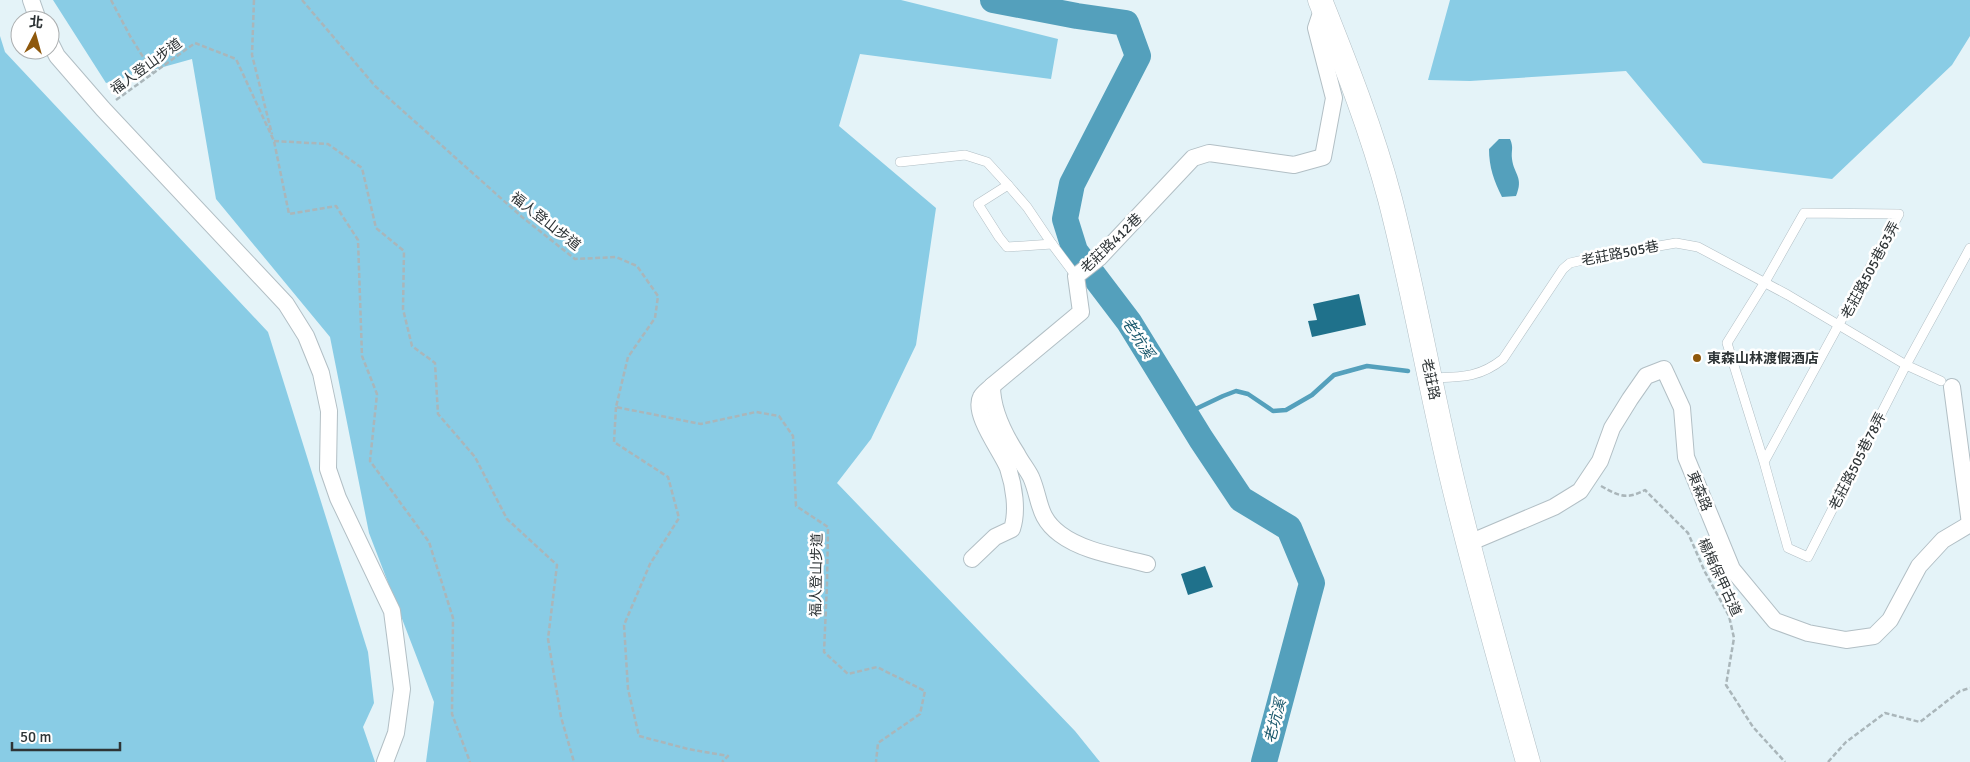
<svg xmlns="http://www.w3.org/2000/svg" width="1970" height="762" font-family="Signika,'Noto Sans TC',sans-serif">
<rect width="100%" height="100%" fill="#e4f3f8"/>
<!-- green -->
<g fill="#89cce5">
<polygon points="53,0 901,0 1058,39 1051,79 860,54 839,126 936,208 916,345 871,439 837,483 1075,731 1100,762 426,762 434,702 369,533 330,337 216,199 192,59 106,83"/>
<polygon points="1450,0 1970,0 1970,36 1952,65 1832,179 1703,163 1626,71 1470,81 1428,80"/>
<polygon points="0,36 5,52 268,332 368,652 374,703 363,727 375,762 0,762"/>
</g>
<!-- water -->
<path fill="#54a0bc" d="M1499,139H1510C1514,148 1511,150 1512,159C1514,175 1524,177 1516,196L1502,197C1494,181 1489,167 1489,149Z"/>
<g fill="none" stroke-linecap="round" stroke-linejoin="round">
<!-- stream -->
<polyline stroke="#54a0bc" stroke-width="4.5" points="1185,414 1223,396 1236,391 1248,394 1273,411 1286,410 1312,395 1334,375 1367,366 1408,371"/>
<!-- river -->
<polyline stroke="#54a0bc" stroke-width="26" points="993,0 1077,16 1126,23 1138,56 1072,184 1065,219 1075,251 1129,322 1201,439 1241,499 1289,528 1312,583 1264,762"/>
</g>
<!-- building -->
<g fill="#1f718b">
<polygon points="1359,294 1366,325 1312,337 1308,321 1317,320 1313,304"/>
<polygon points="1205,566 1213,587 1188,595 1181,574"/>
</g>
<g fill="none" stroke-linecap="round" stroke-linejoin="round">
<!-- lane casing -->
<g stroke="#b2bfc5" stroke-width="10">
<g id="lane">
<polyline points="900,162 965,155 987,162 1008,185 978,204 999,237 1007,247 1052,244 1076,276"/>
<polyline points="1008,185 1027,207 1052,244"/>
<path d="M1432,378C1461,377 1479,378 1503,359L1563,269L1570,263L1596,257L1676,243L1698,247L1788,295L1906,365L1941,381"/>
<polyline points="1764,462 1899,214 1804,213 1765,282 1727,343 1764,462 1788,548 1808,557 1906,365 1970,248"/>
</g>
</g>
<!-- street casing -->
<g stroke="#b2bfc5" stroke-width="18">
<g id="street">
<polyline points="31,0 38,20"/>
<polyline points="50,42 57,56 103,109 286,304 306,336 321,373 329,411 328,469 338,498 392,611 402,689 396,733 385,762"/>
<path d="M992,386C992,410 1004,434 1017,454C1021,462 1027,469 1031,477C1041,500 1037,517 1060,534C1084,552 1118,556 1147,564"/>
<polyline points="1952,387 1970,524"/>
<polyline points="1469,543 1554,507 1580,491 1600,461 1612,428 1630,399 1646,376 1664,369 1682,408 1686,457 1732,569 1775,621 1808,633 1846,640 1874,636 1890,620 1919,566 1943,540 1970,524"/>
<path d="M972,559L995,537L1012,529C1018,511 1014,486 1008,468C1002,452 972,414 981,397C983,393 989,389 992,386L1081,312L1076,276L1099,258L1193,158L1209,153L1294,165L1323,157L1334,98L1316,28L1323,7"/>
</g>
</g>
<!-- secondary casing -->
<g stroke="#b2bfc5" stroke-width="25">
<path id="secondary" d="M1320,0C1346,65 1372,131 1390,199C1413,288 1429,380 1450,470C1473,568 1501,665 1528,762"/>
</g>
<!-- path -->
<g stroke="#aab6ba" stroke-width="2.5" stroke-dasharray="5 2.5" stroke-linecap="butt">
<polyline points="111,0 130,36 153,73"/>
<polyline points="254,0 252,55 272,134"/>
<polyline points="302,0 375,86 522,217 575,259 616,257 637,266 658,296 655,318 628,357 616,407 701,424 756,412 779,416 793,436 796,506 828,527 827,584 824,652 848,674 877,667 925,691 920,714 878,743 876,762"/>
<polyline points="116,100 195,43 236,59 274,141 289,214 336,206 358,240 362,356 377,394 370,461 429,542 453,618 452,714 470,762"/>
<polyline points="274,141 328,144 362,168 376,228 404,251 403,309 412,346 435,363 438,414 475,457 507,519 557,565 548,639 561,717 574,762"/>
<polyline points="616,407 614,442 668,477 679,518 650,564 624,625 628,689 639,736 688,749 728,756 722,762"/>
<path d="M1601,486C1619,496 1626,500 1645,490L1688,533L1705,572L1729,616L1734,638L1726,685L1753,727L1785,762"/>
<polyline points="1828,762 1846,742 1885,713 1920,722 1960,691 1970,688"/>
</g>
<!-- lane -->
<use href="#lane" stroke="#fff" stroke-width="9"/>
<!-- street -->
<use href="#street" stroke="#fff" stroke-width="16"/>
<!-- secondary -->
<use href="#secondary" stroke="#fff" stroke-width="24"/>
</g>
<!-- markers -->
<circle fill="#8e580c" stroke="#fff" stroke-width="2" cx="1697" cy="358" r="5"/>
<g text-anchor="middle" stroke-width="5" stroke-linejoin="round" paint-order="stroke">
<!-- street labels -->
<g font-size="14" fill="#2e3436" stroke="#fff">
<text transform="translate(146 66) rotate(-36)" y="5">福人登山步道</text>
<text transform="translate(546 221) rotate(38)" y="5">福人登山步道</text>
<text transform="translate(1111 243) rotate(-44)" y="5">老莊路412巷</text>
<text transform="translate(1620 253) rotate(-11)" y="5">老莊路505巷</text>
<text transform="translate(1870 270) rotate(-62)" y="5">老莊路505巷63弄</text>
<text transform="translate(1431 379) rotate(78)" y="5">老莊路</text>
<text transform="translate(1857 461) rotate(-63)" y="5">老莊路505巷78弄</text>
<text transform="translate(1700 491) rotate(68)" y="5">東森路</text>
<text transform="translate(816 575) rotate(-89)" y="5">福人登山步道</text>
<text transform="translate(1720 577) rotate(65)" y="5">楊梅保甲古道</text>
</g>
<!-- poi labels -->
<g font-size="14" font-weight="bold" fill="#2e3436" stroke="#fff" text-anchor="start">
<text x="1707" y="363">東森山林渡假酒店</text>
</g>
<!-- water labels -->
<g font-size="15" font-style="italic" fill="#1a586c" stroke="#fff">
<text transform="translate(1138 338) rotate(57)" y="5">老坑溪</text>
<text transform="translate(1275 721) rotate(-75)" y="5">老坑溪</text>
</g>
</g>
<!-- north arrow -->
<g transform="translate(35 35) rotate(6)"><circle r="24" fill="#ffffff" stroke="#abaeaf"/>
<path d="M0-4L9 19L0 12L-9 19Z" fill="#8e580c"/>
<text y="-8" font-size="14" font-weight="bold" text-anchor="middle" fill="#2e3436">北</text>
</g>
<!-- scale -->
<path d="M12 742v8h108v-8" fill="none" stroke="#2e3436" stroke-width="2.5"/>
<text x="20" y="742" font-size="15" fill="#2e3436" stroke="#ffffff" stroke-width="4" paint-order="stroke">50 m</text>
</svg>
